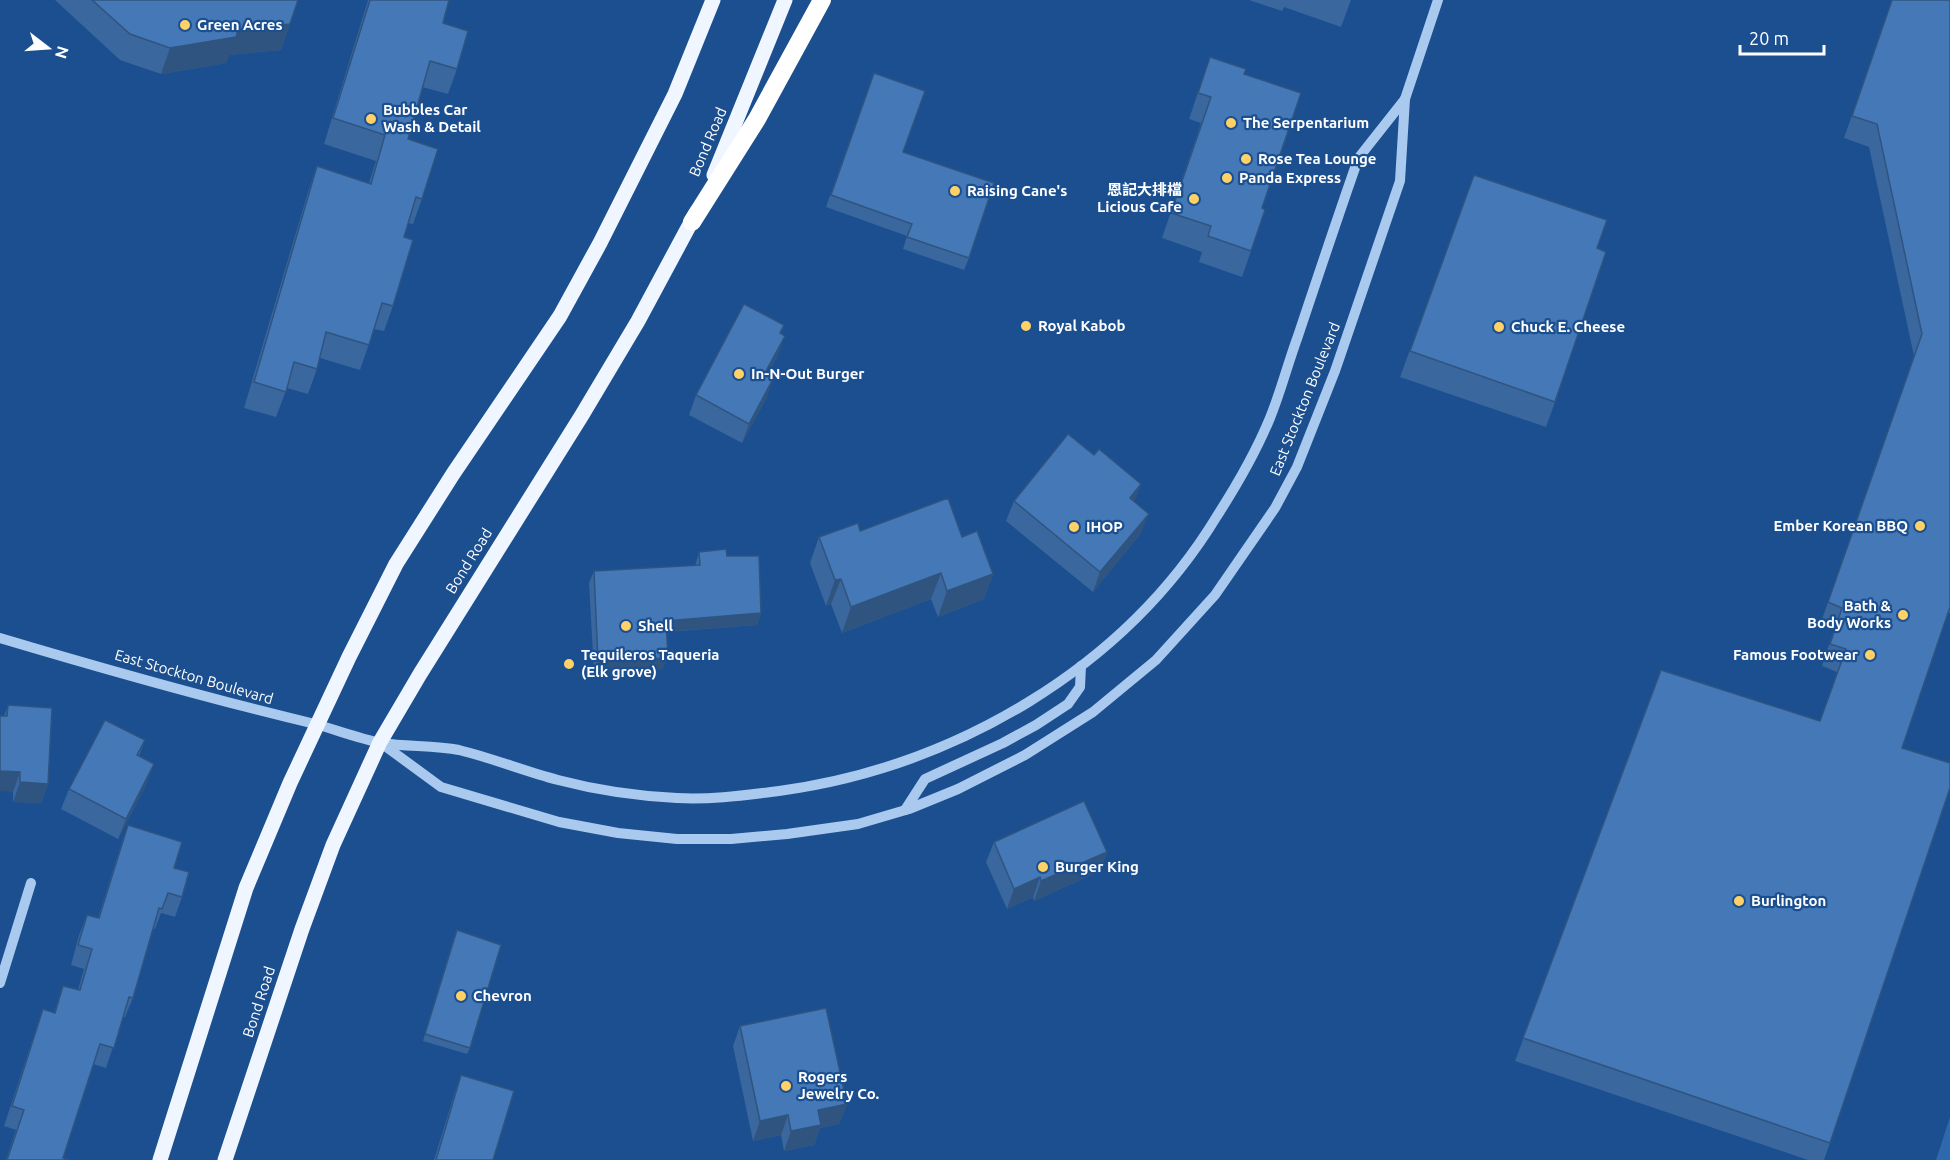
<svg xmlns="http://www.w3.org/2000/svg" width="1950" height="1160" font-family="Ubuntu,'Noto Sans SC',sans-serif">
<rect width="100%" height="100%" fill="#1b4f8f"/>
<!-- green -->
<polygon fill="#2e69ad" points="1950,1117 1950,1160 1936,1160"/>
<g fill="none" stroke-linecap="round" stroke-linejoin="round">
<!-- minor -->
<g stroke="#a9c9ee" stroke-width="10">
<path d="M0,638C104,669 210,699 315,724C337,730 359,739 382,743C407,747 434,745 459,750C492,758 524,771 558,780C596,790 637,796 677,798C711,800 746,795 779,791C954,767 1124,669 1217,516C1237,485 1256,452 1270,418C1281,391 1288,363 1298,336C1317,279 1336,222 1356,165L1360,156L1405,99"/>
<polyline points="381,743 441,787 559,822 618,833 677,839 731,839 787,834 858,824 909,809 958,789 1025,755 1093,712 1156,660 1215,595 1275,508 1297,467 1335,371 1400,181 1405,99 1438,0"/>
<polyline points="905,810 925,779 1003,743 1036,725 1068,704 1080,687 1081,666"/>
<polyline points="0,983 31,883"/>
</g>
<!-- major -->
<g stroke="#f0f6ff" stroke-width="15">
<polyline points="714,175 785,0"/>
<polyline points="160,1160 246,888 290,783 349,657 396,564 453,474 560,316 600,243 675,94 713,0"/>
<polyline points="225,1160 302,929 333,845 380,742 420,674 582,415 638,321 696,213"/>
</g>
<!-- highway -->
<polyline stroke="#fff" stroke-width="18" points="692,222 757,119 822,0"/>
</g>
<!-- wall -->
<g fill="#3a679d">
<polygon points="55,0 298,0 281,50 229,55 226,63 161,74 120,60"/>
<polygon points="368,0 449,0 443,23 457,69 448,94 422,87 408,139 422,199 413,224 408,223 404,237 393,306 384,331 374,329 360,370 320,358 317,369 308,394 287,388 276,417 244,408 308,192 317,166 369,183 376,161 324,144"/>
<polygon points="1249,0 1351,0 1341,27 1284,7 1282,11"/>
<polygon points="1892,0 1950,0 1950,613 1948,613 1902,748 1830,1143 1824,1160 1808,1160 1515,1061 1661,670 1820,721 1837,672 1822,666 1834,630 1820,625 1914,356 1869,147 1844,138"/>
<polygon points="1210,57 1244,74 1262,208 1251,251 1242,277 1199,262 1202,252 1162,238 1201,123 1189,119"/>
<polygon points="874,73 903,152 969,258 964,270 903,249 907,236 826,207"/>
<polygon points="1474,175 1597,248 1555,402 1546,427 1400,377"/>
<polygon points="778,355 768,374 767,397 742,443 689,415 696,395"/>
<polygon points="1014,501 1135,502 1141,533 1093,592 1006,521"/>
<polygon points="860,531 962,537 993,574 984,599 938,617 931,599 842,633 831,604 826,606 810,563 819,537"/>
<polygon points="699,552 727,556 761,613 757,625 666,632 663,669 594,673 589,583 594,571 695,566"/>
<polygon points="8,705 48,784 41,803 13,802 13,792 4,716"/>
<polygon points="145,740 139,756 147,783 118,839 61,809 69,789"/>
<polygon points="128,825 174,868 182,897 175,917 161,913 155,929 153,928 133,998 125,1017 123,1017 106,1068 93,1064 63,1158 69,1160 6,1160 16,1130 4,1126 36,1029 43,1009 54,1013 63,986 78,990 84,969 71,965 79,935 87,915 98,918 121,845"/>
<polygon points="994,842 1107,852 1100,871 1034,901 1033,897 1007,909 986,862"/>
<polygon points="454,937 470,1048 467,1054 423,1041"/>
<polygon points="740,1026 847,1104 839,1124 820,1128 814,1145 784,1151 781,1135 753,1141 733,1046"/>
<polygon points="461,1075 493,1160 434,1160 454,1095"/>
</g>
<!-- shaded-wall -->
<g fill="#305480">
<polygon points="290,24 281,50 229,55 226,63 161,74 170,48 238,30"/>
<polygon points="785,336 778,355 758,392 765,373"/>
<polygon points="774,377 767,397 742,443 749,424"/>
<polygon points="1141,484 1134,504 1130,498"/>
<polygon points="1149,514 1141,533 1093,592 1100,572"/>
<polygon points="941,573 931,599 842,633 851,607"/>
<polygon points="993,574 984,599 938,617 947,591"/>
<polygon points="841,579 831,604 826,606 835,580"/>
<polygon points="761,613 757,625 661,632 666,621"/>
<polygon points="668,658 663,669 594,673 598,662"/>
<polygon points="154,764 147,783 118,839 126,819"/>
<polygon points="0,771 20,772 13,792 0,791"/>
<polygon points="20,782 48,784 41,803 13,802"/>
<polygon points="1107,852 1100,871 1034,901 1041,881"/>
<polygon points="1040,877 1033,897 1007,909 1014,889"/>
<polygon points="847,1104 839,1124 820,1128 814,1145 784,1151 791,1131 818,1110"/>
<polygon points="788,1115 781,1135 753,1141 760,1121"/>
</g>
<!-- building -->
<g fill="#4478b7" stroke="#305480" stroke-width="1.5">
<polygon points="92,0 298,0 290,24 238,30 236,37 170,48 130,34"/>
<polygon points="370,0 449,0 443,23 468,31 457,69 430,61 408,139 438,149 422,199 416,197 404,237 413,240 393,306 382,303 369,345 326,332 317,369 294,362 286,392 254,382 317,166 371,184 385,135 333,118"/>
<polygon points="1892,0 1950,0 1950,607 1902,748 1950,763 1950,788 1830,1143 1523,1038 1661,670 1820,721 1846,649 1830,644 1842,608 1828,602 1922,334 1877,124 1852,116"/>
<polygon points="1210,57 1246,69 1244,74 1301,93 1262,208 1265,210 1251,251 1208,236 1211,226 1171,213 1211,97 1198,93"/>
<polygon points="874,73 925,91 903,152 994,183 969,258 907,237 912,224 831,195"/>
<polygon points="1474,175 1607,220 1597,248 1606,252 1555,402 1410,351"/>
<polygon points="744,304 784,325 780,333 785,336 765,373 774,377 749,424 696,395"/>
<polygon points="1068,434 1094,455 1099,449 1141,484 1130,498 1149,514 1100,572 1014,501"/>
<polygon points="948,498 962,537 977,531 993,574 947,591 941,573 851,607 841,579 835,580 819,537 858,523 860,531"/>
<polygon points="726,549 727,556 759,556 761,613 666,621 668,658 598,662 594,571 700,565 699,552"/>
<polygon points="8,705 52,708 48,784 20,782 20,772 0,771 0,716 7,716"/>
<polygon points="105,720 145,740 137,755 154,764 126,819 69,789"/>
<polygon points="1084,801 1107,852 1041,881 1040,877 1014,889 994,842"/>
<polygon points="128,825 182,842 174,868 189,872 182,897 168,893 162,909 159,908 133,998 129,997 114,1048 100,1044 63,1158 69,1160 7,1160 24,1110 12,1106 43,1009 55,1013 63,986 80,990 92,949 78,945 87,915 99,918"/>
<polygon points="457,930 501,945 470,1048 425,1034"/>
<polygon points="826,1008 847,1104 818,1110 821,1125 791,1131 788,1115 760,1121 740,1026"/>
<polygon points="461,1075 514,1091 493,1160 436,1160"/>
</g>
<!-- markers -->
<g fill="#ffd166" stroke="#1b4f8f" stroke-width="2">
<circle cx="185" cy="25" r="6"/>
<circle cx="371" cy="119" r="6"/>
<circle cx="1231" cy="123" r="6"/>
<circle cx="1246" cy="159" r="6"/>
<circle cx="1227" cy="178" r="6"/>
<circle cx="955" cy="191" r="6"/>
<circle cx="1194" cy="199" r="6"/>
<circle cx="1026" cy="326" r="6"/>
<circle cx="1499" cy="327" r="6"/>
<circle cx="739" cy="374" r="6"/>
<circle cx="1920" cy="526" r="6"/>
<circle cx="1074" cy="527" r="6"/>
<circle cx="1903" cy="615" r="6"/>
<circle cx="626" cy="626" r="6"/>
<circle cx="1870" cy="655" r="6"/>
<circle cx="569" cy="664" r="6"/>
<circle cx="1043" cy="867" r="6"/>
<circle cx="1739" cy="901" r="6"/>
<circle cx="461" cy="996" r="6"/>
<circle cx="786" cy="1086" r="6"/>
</g>
<g text-anchor="middle" stroke-width="4.5" stroke-linejoin="round" paint-order="stroke">
<!-- poi labels -->
<g font-size="15" font-weight="bold" fill="#fff" stroke="#1b4f8f" text-anchor="start">
<text x="197" y="30">Green Acres</text>
<text x="383" y="115">Bubbles Car<tspan x="383" dy="17">Wash &amp; Detail</tspan></text>
<text x="1243" y="128">The Serpentarium</text>
<text x="1258" y="164">Rose Tea Lounge</text>
<text x="1239" y="183">Panda Express</text>
<text x="1182" y="195" text-anchor="end">恩記大排檔<tspan x="1182" dy="17">Licious Cafe</tspan></text>
<text x="967" y="196">Raising Cane's</text>
<text x="1038" y="331">Royal Kabob</text>
<text x="1511" y="332">Chuck E. Cheese</text>
<text x="751" y="379">In-N-Out Burger</text>
<text x="1908" y="531" text-anchor="end">Ember Korean BBQ</text>
<text x="1086" y="532">IHOP</text>
<text x="1891" y="611" text-anchor="end">Bath &amp;<tspan x="1891" dy="17">Body Works</tspan></text>
<text x="638" y="631">Shell</text>
<text x="581" y="660">Tequileros Taqueria<tspan x="581" dy="17">(Elk grove)</tspan></text>
<text x="1858" y="660" text-anchor="end">Famous Footwear</text>
<text x="1055" y="872">Burger King</text>
<text x="1751" y="906">Burlington</text>
<text x="473" y="1001">Chevron</text>
<text x="798" y="1082">Rogers<tspan x="798" dy="17">Jewelry Co.</tspan></text>
</g>
<!-- street labels -->
<g font-size="15" fill="#fff" stroke="#1b4f8f">
<text transform="translate(708 142) rotate(-67)" y="5">Bond Road</text>
<text transform="translate(1305 399) rotate(-68)" y="5">East Stockton Boulevard</text>
<text transform="translate(469 561) rotate(-58)" y="5">Bond Road</text>
<text transform="translate(194 677) rotate(16)" y="5">East Stockton Boulevard</text>
<text transform="translate(259 1002) rotate(-72)" y="5">Bond Road</text>
</g>
</g>
<!-- north arrow -->
<g transform="translate(48 48) rotate(107)" stroke="#1b4f8f" stroke-width="4.5" paint-order="stroke">
<path d="M0-4.5L10 22L0 15L-10 22Z" fill="#ffffff"/>
<text y="-9" font-size="16" font-weight="bold" text-anchor="middle" fill="#ffffff">N</text>
</g>
<!-- scale -->
<path d="M1740 45v9h84v-9" fill="none" stroke="#ffffff" stroke-width="3"/>
<text x="1749" y="45" font-size="18" fill="#ffffff" stroke="#1b4f8f" stroke-width="4.5" paint-order="stroke">20 m</text>
</svg>
